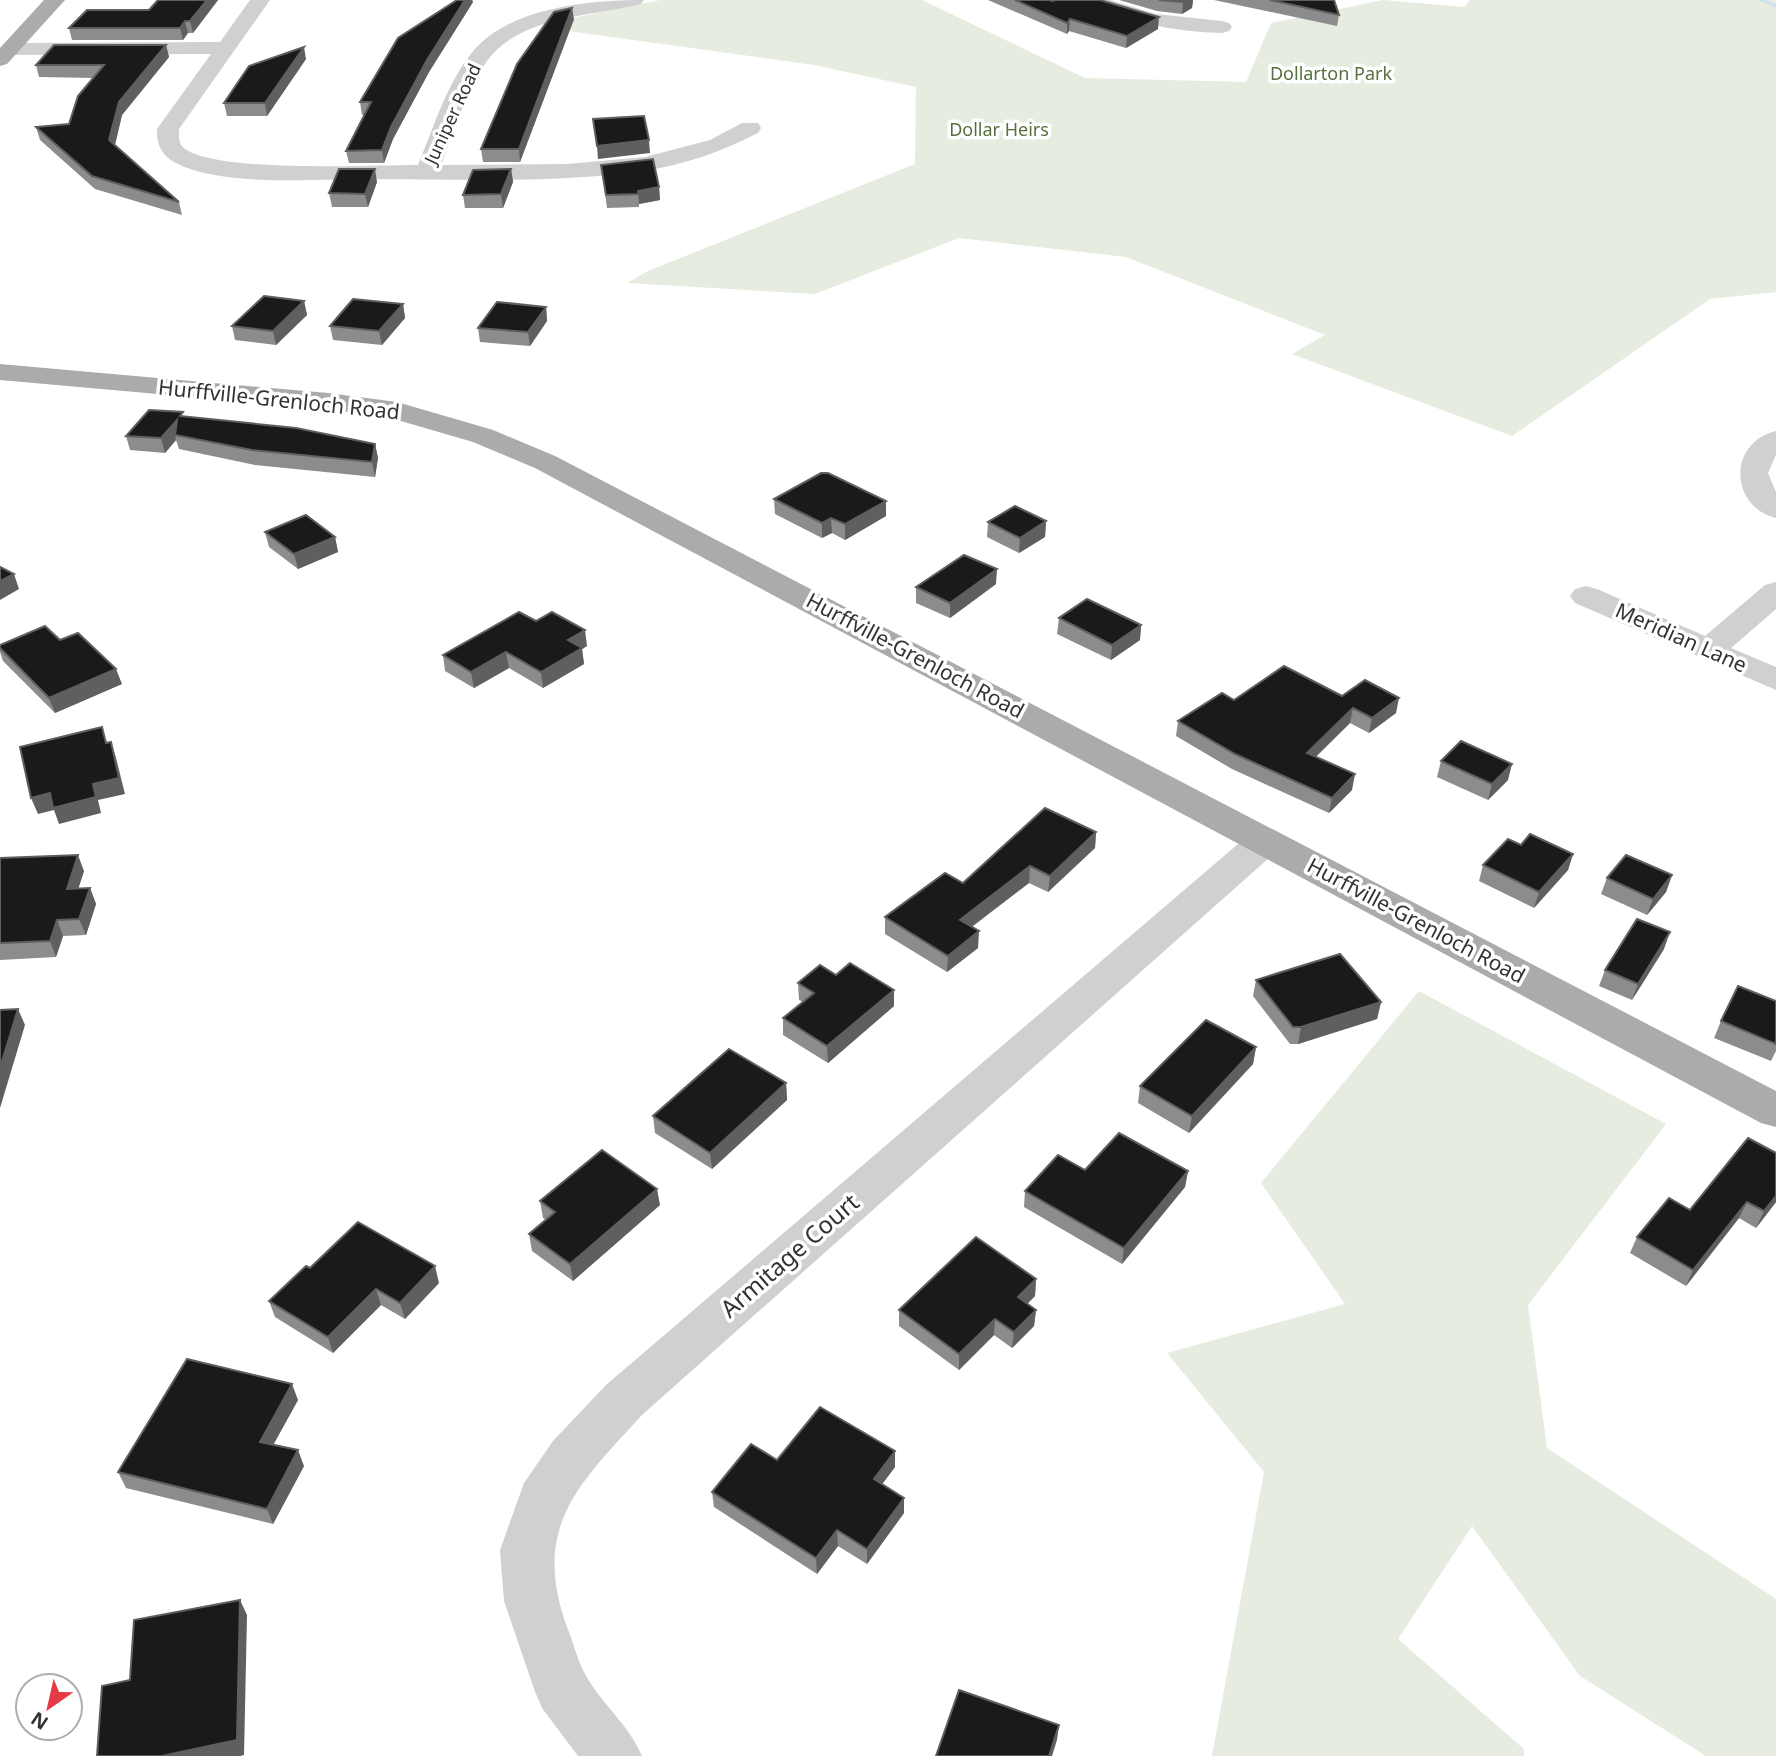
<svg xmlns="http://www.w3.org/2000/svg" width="1776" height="1756" font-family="'Noto Sans',sans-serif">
<rect width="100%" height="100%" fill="#fff"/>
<!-- green -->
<g fill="#e6ecdf">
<polygon points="660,0 922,0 1085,78 1246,82 1271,23 1383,0 1465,7 1470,0 1776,0 1776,292 1710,299 1512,436 1292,354 1325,335 1126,257 959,238 815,294 627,283 648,271 915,164 916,87 814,65 539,27 558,21"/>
<polygon points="1419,991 1666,1124 1528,1305 1547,1448 1776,1599 1776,1756 1706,1756 1580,1676 1472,1526 1398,1639 1524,1749 1524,1756 1212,1756 1264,1472 1167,1353 1345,1304 1261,1183"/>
</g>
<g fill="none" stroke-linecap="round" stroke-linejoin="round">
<!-- stream -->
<polygon fill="#cfe2ee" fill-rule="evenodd" points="1758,0 1766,0 1776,4 1776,8"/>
<!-- minor -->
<g fill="#d0d0d0" fill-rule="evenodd">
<path d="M250,0H270L179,129C179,137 178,143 184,148C214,173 373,165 418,165C434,127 447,82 474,50C511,7 591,0 644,0L641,4C591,17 521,15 487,61C465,91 455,131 441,165L567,164L645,157L710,140L742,123H758L761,128L758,133C721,152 684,165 642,171C551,184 458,179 366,179C315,179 221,187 176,163C162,156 156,144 157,129L211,54L11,55L4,53L1,49L4,45L11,43L220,42Z"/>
<path d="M1083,0H1110L1156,14L1222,21L1229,23L1232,27L1229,31L1222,33C1174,32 1130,22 1086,4Z"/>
<path d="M1776,431V455L1768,473L1776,492V518C1730,507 1727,443 1776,431Z"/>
<polygon points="1776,582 1776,609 1731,648 1776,667 1776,690 1575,603 1570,596 1575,589 1586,586 1597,589 1705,636 1765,585"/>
<path d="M1265,829L1278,832L1284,841L1278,850L642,1415C578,1485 531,1527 567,1627C573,1641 577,1659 584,1672C600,1703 628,1723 642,1756H578L542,1708L534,1689L504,1601L500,1550L524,1483L553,1441L606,1385L1252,832Z"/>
</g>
<!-- major -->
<g fill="#ababab" fill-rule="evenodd">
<polygon points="44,0 65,0 7,64 0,66 0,48"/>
<polygon points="0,364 328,393 397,402 493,430 555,456 1776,1091 1776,1127 1761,1123 535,468 473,442 394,419 328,409 0,380"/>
</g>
</g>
<!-- wall -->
<g fill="#8c8c8c">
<polygon points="158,0 218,0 193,33 188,33 183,40 72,40 69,28 149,10"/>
<polygon points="457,0 472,0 473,2 429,72 393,139 384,163 349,163 346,151 365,115 362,115 360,102"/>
<polygon points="988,0 1050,0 1052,1 1158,29 1126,48 1069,31 1067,34"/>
<polygon points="1119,0 1193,0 1192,8 1182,14 1157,11"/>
<polygon points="1214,0 1334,0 1339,15 1337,26"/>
<polygon points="574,19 520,162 483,162 481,149"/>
<polygon points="166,45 169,57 122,115 115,145 179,202 182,215 95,189 40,140 36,127 69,124 94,78 39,77 36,65"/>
<polygon points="306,59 267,116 227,116 224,103"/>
<polygon points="601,165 659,187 660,200 639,204 639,207 607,208"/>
<polygon points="511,169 513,182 503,208 465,208 463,195"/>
<polygon points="377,182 368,207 332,207 329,193"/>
<polygon points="304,301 307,315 276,345 235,340 232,326"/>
<polygon points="403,304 405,318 382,345 333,340 330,326"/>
<polygon points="546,307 547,321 530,346 480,342 478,328"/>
<polygon points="184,417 375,444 378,458 375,477 255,465 179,449 176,440 165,453 130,450 126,436"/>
<polygon points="774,499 886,516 845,540 832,533 822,538 775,514"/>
<polygon points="1046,521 1045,537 1019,553 987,537 988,522"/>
<polygon points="265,532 335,537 338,552 298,569 269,547"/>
<polygon points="996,584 950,618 916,603 916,587"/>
<polygon points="1059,618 1141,625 1140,640 1111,660 1057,634"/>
<polygon points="536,621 587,646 582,649 584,664 543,688 509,668 474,688 445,671 443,655"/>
<polygon points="60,640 122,684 55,713 3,661 0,652 0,645"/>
<polygon points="1342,696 1396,713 1369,733 1350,723 1316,757 1352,790 1329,813 1232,769 1176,736 1178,721 1234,700"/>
<polygon points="1441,761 1508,780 1488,800 1437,777"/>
<polygon points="1096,832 1095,848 1048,892 1029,883 972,927 978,948 947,972 885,934 885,917 963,883"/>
<polygon points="1521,845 1573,854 1568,870 1534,908 1479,881 1483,865"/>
<polygon points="0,858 84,871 78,889 90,888 96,904 86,935 63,936 56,957 0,960"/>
<polygon points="1672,875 1666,892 1647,915 1601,894 1607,878"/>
<polygon points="1664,949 1632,1000 1599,986 1605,970"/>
<polygon points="836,975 894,990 894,1006 828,1063 783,1035 783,1018 803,1002 799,1000 798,983"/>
<polygon points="1256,980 1381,1002 1377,1019 1298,1044 1290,1044 1253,996"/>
<polygon points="1776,1001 1776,1051 1771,1061 1714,1038 1721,1021"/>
<polygon points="1256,1047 1253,1064 1189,1133 1138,1103 1140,1086"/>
<polygon points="786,1083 787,1100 712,1169 655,1133 653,1116"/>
<polygon points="1748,1138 1776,1202 1756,1228 1739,1218 1686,1286 1630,1253 1637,1237 1690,1210"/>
<polygon points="1085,1170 1188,1171 1185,1187 1122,1264 1024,1207 1025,1191"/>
<polygon points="540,1201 660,1205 573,1281 532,1251 529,1234 546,1220 543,1218"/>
<polygon points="310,1268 439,1283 405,1319 381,1305 333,1353 275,1317 269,1301"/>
<polygon points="1036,1279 1035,1296 1027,1304 1036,1310 1034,1326 1012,1348 994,1335 959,1370 899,1326 899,1310"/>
<polygon points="298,1400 273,1445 304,1466 273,1524 126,1488 118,1472"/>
<polygon points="777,1460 895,1467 882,1484 904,1513 867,1564 838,1546 817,1574 714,1507 712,1492"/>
</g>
<!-- shaded-wall -->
<g fill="#5f5f5f">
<polygon points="207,0 218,0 193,33 190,21"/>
<polygon points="465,0 472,0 473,2 429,72 393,139 384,163 382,150 391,127 427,60"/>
<polygon points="1187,0 1193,0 1192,8 1182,14 1183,2"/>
<polygon points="572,8 574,19 520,162 519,149"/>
<polygon points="1159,17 1158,29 1126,48 1127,36"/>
<polygon points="1070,19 1069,31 1067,34 1067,23"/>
<polygon points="185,21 188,33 183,40 180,28"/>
<polygon points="166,45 169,57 122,115 113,153 109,140 119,102"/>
<polygon points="304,47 306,59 267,116 265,103"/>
<polygon points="649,140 650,153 598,159 597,146"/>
<polygon points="375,169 377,182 368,207 365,194"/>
<polygon points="511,169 513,182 503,208 501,194"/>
<polygon points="659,187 660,200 639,204 638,191"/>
<polygon points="304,301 307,315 276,345 273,331"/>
<polygon points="403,304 405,318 382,345 379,331"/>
<polygon points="546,307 547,321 530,346 528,332"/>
<polygon points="177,420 175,435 176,440 165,453 161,438"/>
<polygon points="375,444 378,458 375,477 372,462"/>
<polygon points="886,501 886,516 845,540 845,524"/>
<polygon points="831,518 832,533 822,538 822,523"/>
<polygon points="1046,521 1045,537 1019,553 1020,538"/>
<polygon points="335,537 338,552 298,569 294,554"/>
<polygon points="997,569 996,584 950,618 950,603"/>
<polygon points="14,574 19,589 0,600 0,581"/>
<polygon points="1141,625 1140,640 1111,660 1112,645"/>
<polygon points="585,630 587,646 582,649 584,664 543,688 541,672 568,640"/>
<polygon points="506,652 509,668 474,688 471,672"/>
<polygon points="116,669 122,684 55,713 49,698"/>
<polygon points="1399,698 1396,713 1369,733 1372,718"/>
<polygon points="1353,708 1350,723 1304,768 1307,753"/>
<polygon points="111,742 116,758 125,794 98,800 101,813 59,824 54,810 38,814 31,798 93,784"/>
<polygon points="1512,764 1508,780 1488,800 1492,784"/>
<polygon points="1355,774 1352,790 1329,813 1332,798"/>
<polygon points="1096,832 1095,848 1048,892 1050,876"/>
<polygon points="1573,854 1568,870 1534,908 1539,892"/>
<polygon points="78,855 84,871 73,905 67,889"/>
<polygon points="1030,866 1029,883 959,936 960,920"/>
<polygon points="1672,875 1666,892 1647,915 1653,899"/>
<polygon points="90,888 96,904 86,935 79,919"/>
<polygon points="57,920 63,936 56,957 50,941"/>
<polygon points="979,931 978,948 947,972 948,956"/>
<polygon points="1670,932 1664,949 1632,1000 1638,984"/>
<polygon points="894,990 894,1006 828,1063 827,1046"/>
<polygon points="1381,1002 1377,1019 1298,1044 1301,1027"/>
<polygon points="18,1009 25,1025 0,1108 0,1068"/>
<polygon points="1256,1047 1253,1064 1189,1133 1192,1116"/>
<polygon points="786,1083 787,1100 712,1169 710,1153"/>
<polygon points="1188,1171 1185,1187 1122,1264 1124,1248"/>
<polygon points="657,1189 660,1205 573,1281 570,1264"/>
<polygon points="1776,1196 1776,1202 1756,1228 1764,1211"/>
<polygon points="1747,1202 1739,1218 1686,1286 1693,1270"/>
<polygon points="435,1266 439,1283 405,1319 400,1303"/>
<polygon points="1036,1279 1035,1296 1017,1314 1018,1297"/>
<polygon points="376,1289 381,1305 333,1353 328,1337"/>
<polygon points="1036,1310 1034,1326 1012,1348 1014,1332"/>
<polygon points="995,1319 994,1335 959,1370 959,1354"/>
<polygon points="292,1384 298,1400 266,1458 260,1442"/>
<polygon points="298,1450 304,1466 273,1524 267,1509"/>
<polygon points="895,1451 895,1467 874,1495 874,1479"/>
<polygon points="904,1498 904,1513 867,1564 867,1549"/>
<polygon points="837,1530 838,1546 817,1574 816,1558"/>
<polygon points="240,1600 247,1615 244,1755 240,1756 162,1756"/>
<polygon points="1059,1725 1057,1740 1052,1756 1049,1756"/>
</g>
<!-- building -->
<g fill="#1a1a1a" stroke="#5f5f5f" stroke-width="2">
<polygon points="158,0 207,0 190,21 185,21 180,28 69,28 87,10 149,10"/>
<polygon points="457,0 465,0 427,60 391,127 382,150 346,151 371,102 360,102 398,38"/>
<polygon points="1015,0 1050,0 1052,1 1056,0 1100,0 1159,17 1127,36 1070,19 1067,23"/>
<polygon points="1159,0 1187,0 1183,2"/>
<polygon points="1270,0 1334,0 1339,15"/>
<polygon points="572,8 519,149 481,149 517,64 554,12"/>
<polygon points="54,45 166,45 119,102 109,140 179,202 92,176 36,127 69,124 78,96 104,65 36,65"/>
<polygon points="304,47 265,103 224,103 249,66"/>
<polygon points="644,116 649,140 597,146 593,119"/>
<polygon points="653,159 659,187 638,191 638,194 606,195 601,165"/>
<polygon points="339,169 375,169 365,194 329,193"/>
<polygon points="511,169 501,194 463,195 473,170"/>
<polygon points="264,296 304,301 273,331 232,326"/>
<polygon points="353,299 403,304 379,331 330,326"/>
<polygon points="497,302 546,307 528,332 478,328"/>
<polygon points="149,410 183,412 180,416 296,428 375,444 372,462 252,450 175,435 177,420 161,438 126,436"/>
<polygon points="821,473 828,473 886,501 845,524 831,518 822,523 774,499"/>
<polygon points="1015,506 1046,521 1020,538 988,522"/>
<polygon points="306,515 335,537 294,554 265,532"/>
<polygon points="964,555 997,569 950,603 916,587"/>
<polygon points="0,567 14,574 0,581"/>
<polygon points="1087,599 1141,625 1112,645 1059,618"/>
<polygon points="519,612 536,621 552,612 585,630 568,640 582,648 541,672 506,652 471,672 443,655"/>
<polygon points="45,626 60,640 78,633 116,669 49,698 0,648 0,645"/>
<polygon points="1284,666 1342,696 1365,680 1399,698 1372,718 1353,708 1307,753 1355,774 1332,798 1235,754 1178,721 1222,693 1234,700"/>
<polygon points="102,727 106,743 111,742 119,778 93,784 96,797 53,808 50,793 31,798 20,747"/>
<polygon points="1461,741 1512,764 1492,784 1441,761"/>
<polygon points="1045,808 1096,832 1050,876 1030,866 960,920 979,931 948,956 885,917 945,873 963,883"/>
<polygon points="1530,834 1573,854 1539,892 1483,865 1508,839 1521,845"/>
<polygon points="78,855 67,889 90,888 79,919 57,920 50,941 0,943 0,858"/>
<polygon points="1626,855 1672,875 1653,899 1607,878"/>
<polygon points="1637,919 1670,932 1638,984 1605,970"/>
<polygon points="1340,954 1381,1002 1301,1027 1293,1027 1256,980"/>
<polygon points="850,963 894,990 827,1046 783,1018 814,993 798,983 820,965 836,975"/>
<polygon points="1738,986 1776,1001 1776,1044 1721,1021"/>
<polygon points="18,1009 0,1068 0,1010"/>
<polygon points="1206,1020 1256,1047 1192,1116 1140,1086"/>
<polygon points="729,1049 786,1083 710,1153 653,1116"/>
<polygon points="1119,1133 1188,1171 1124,1248 1025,1191 1058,1155 1085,1170"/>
<polygon points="1748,1138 1776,1153 1776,1196 1764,1211 1747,1202 1693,1270 1637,1237 1669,1198 1690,1210"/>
<polygon points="602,1150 657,1189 570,1264 529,1234 555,1212 540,1201"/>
<polygon points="358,1222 435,1266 400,1303 376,1289 328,1337 269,1301 306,1266 310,1268"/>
<polygon points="976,1237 1036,1279 1018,1297 1036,1310 1014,1332 995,1319 959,1354 899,1310"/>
<polygon points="187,1359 292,1384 260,1442 298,1450 267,1509 118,1472"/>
<polygon points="820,1407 895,1451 874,1479 904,1498 867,1549 837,1530 816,1558 712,1492 751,1444 777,1460"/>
<polygon points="240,1600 237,1740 162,1756 97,1756 102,1686 130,1680 134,1620"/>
<polygon points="959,1690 1059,1725 1049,1756 936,1756"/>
</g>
<g text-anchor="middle" stroke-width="7" stroke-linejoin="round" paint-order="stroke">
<!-- far-park labels -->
<g font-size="18" fill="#56703f" stroke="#fff">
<text x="1331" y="80">Dollarton Park</text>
<text x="999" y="136">Dollar Heirs</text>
</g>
<!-- far-street labels -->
<g font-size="18" fill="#333" stroke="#fff">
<text transform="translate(453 114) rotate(-65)" y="6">Juniper Road</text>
</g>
<!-- street labels -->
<g font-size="21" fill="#333" stroke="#fff">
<text transform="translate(279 400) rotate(6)" y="7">Hurffville-Grenloch Road</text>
<text transform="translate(1681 638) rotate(24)" y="7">Meridian Lane</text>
<text transform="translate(915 656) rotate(28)" y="7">Hurffville-Grenloch Road</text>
<text transform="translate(1416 921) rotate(28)" y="7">Hurffville-Grenloch Road</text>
</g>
<!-- near-street labels -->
<g font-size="24" fill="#333" stroke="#fff">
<text transform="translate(790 1256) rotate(-41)" y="8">Armitage Court</text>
</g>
</g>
<!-- north arrow -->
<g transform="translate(49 1707) rotate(214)"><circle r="33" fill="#ffffff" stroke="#adadad" stroke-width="2"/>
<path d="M0-5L12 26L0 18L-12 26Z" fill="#e63946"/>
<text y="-10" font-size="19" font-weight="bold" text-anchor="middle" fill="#333333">N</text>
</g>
</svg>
